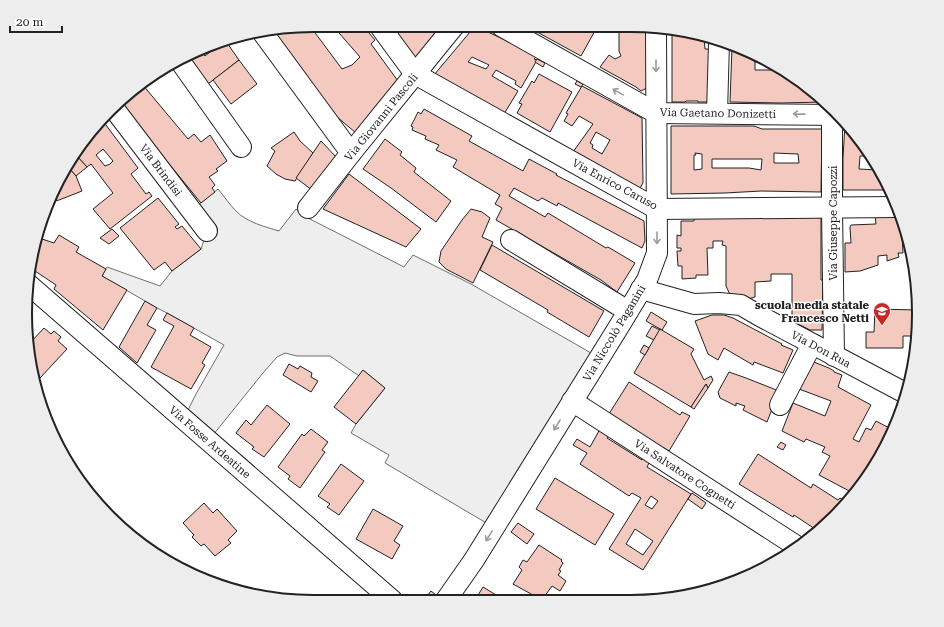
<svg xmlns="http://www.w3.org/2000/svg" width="944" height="627" font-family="'Roboto Serif',serif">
<rect width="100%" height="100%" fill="#fff"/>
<!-- green -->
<path fill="#eee" stroke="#6f6f6f" d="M218,189C224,196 229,204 236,211C246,222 266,227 279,231L296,209L310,219L404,267L413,255L471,284L591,353L488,524L385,463L389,455L351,433L356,424L385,388L363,370L359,376L330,356H297L285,353L277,357L263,373L213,435L188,410L196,394L224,345L167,313L157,308L102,276L107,267L160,286L172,271L201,249L205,237L197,206Z"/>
<!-- building -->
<g fill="#f3c9c0" stroke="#222" fill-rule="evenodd">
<polygon points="332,25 362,25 375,40 371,44 398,81 356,133 330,111 274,31 310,26 342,69 352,65 360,57"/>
<polygon points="388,26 442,26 414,62"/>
<path d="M475,26L505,40L536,57L534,59L537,60L521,88L515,84L516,81L496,70L492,76L518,91L504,114L434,75ZM472,57L489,65L486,69L468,62Z"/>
<polygon points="528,27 597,27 581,56"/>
<polygon points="619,27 647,27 647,88 641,91 636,87 600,67 609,55 615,59 621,56 619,51"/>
<polygon points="672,29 704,38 705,49 712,49 711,102 698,102 698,101 686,101 685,102 672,102"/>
<polygon points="225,40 239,60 208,84 189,56 201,50 205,56"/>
<polygon points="732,47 758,55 761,57 755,56 755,70 781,70 821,97 825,102 781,103 730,102"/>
<polygon points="755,56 761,57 763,58 763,62 755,62"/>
<polygon points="537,59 545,63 543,67 535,62"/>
<polygon points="239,60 257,84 231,104 213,80"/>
<polygon points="167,67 167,68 156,76 154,73 150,77 153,74"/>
<polygon points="539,74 572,92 550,132 517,113 522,104 519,103 532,81 534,83"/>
<polygon points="577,81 583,84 581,87 575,84"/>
<polygon points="142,84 188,139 194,134 201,142 210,135 227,161 216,169 218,171 209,177 215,185 212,188 215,192 201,203 120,104"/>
<path d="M582,86L642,118L643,183L640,188L573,152L593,124L579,116L572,126L564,121L568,114L566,113ZM596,132L610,140L602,154L592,148L593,145L590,143Z"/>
<polygon points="424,109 472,136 469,141 523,171 529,159 557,174 556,175 644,221 645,241 642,248 558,203 557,206 542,198 538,201 514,188 509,196 545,217 548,213 606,248 608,247 635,263 617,292 601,280 496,220 502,208 495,204 500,195 453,167 457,160 436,150 439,145 425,139 426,136 412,130 413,127 411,126 418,112 421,114"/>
<path d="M103,121L138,168L131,174L146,194L149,192L152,196L110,229L93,209L113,193L91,164L87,167L75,154L80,146L86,142L84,139L93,132L92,131ZM103,149L113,161L110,164L105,166L96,155Z"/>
<polygon points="845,124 860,138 870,156 860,156 859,169 878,170 878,167 891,190 843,190 843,158"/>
<path d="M671,126H754L762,129H822L821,192L761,191L725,193L671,194ZM695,153L702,154V169L694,170V155H696ZM774,153L798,154L799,163H774ZM712,159H762L761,170L749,168H712Z"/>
<polygon points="294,132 300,141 313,153 295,181 285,179 276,174 267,166 275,151 271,148"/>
<polygon points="385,139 402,152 400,155 416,168 414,172 451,201 436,222 391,188 363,169"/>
<polygon points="321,141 337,158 312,190 296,178"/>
<polygon points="75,154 87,167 76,176 68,167"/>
<polygon points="68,167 76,176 82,191 59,200 47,203"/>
<polygon points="349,174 421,229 406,247 323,209"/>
<polygon points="158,198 179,224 175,227 177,229 182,226 201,249 172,271 165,262 154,270 120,228"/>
<polygon points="471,209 482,212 490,218 482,237 493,242 473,283 446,269 439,262 441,251 462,220"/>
<polygon points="875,215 901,216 903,253 898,253 899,257 887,261 887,255 878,256 878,265 860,271 845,272 845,243 851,243 850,227 851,225 876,224"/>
<polygon points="694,216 821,216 821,280 823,280 822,330 810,330 792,321 792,274 771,274 771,281 755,282 755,297 734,303 726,286 726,246 722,245 723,241 713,241 713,248 707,248 708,275 696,275 696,278 682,279 682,266 678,266 677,251 681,251 681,248 677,248 677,235 681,236 681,221 694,221"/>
<polygon points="112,229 119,236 109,244 100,238"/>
<polygon points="59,235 79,247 76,252 106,269 102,276 127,290 103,330 54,289 56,285 35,271 33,274 31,272 39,238 54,243"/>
<polygon points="492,245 604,311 589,337 547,312 548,310 480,270"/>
<polygon points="145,301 157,308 147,325 156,330 137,363 119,347"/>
<polygon points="875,309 918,310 916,352 912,352 912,336 903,336 903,348 866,348 866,332 874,332"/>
<polygon points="651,312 667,322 662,330 646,321"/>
<polygon points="167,313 194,328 190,335 211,347 202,363 205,365 191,389 151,367 174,326 163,320"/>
<polygon points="712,315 724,315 733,318 782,344 781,345 793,350 783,373 754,362 753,365 724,348 718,360 708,354 695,321"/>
<polygon points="652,326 660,330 654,340 646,336"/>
<polygon points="44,328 51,334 54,331 61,337 58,341 67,349 40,378 33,372 30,343"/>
<polygon points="660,329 694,349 691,354 704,380 711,376 713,380 708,388 706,384 691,407 634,373"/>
<polygon points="644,345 649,348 645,355 640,352"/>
<polygon points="811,361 829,368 834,371 834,372 842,375 838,387 871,405 853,439 859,442 866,428 871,430 876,421 893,430 880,458 855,494 819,475 830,456 822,452 825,447 806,439 804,442 782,431 793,403 825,416 831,401 799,389"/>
<polygon points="289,364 298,369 300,366 312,373 311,377 318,381 311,392 283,375"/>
<polygon points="363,370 385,388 356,424 334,407"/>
<polygon points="729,372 746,378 779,391 767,422 743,410 745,406 736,403 736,406 720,398 718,392"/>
<polygon points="629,382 680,415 682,412 690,416 669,451 659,445 657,448 607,417"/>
<polygon points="706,384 708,388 694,409 691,407"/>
<polygon points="267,405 290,424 264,457 252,449 254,447 236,433 246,420 251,425"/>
<polygon points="311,429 328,442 322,450 325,452 300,488 288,479 290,476 278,467 302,434 304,436"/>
<path d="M600,429L609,435L607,438L642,460L643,457L650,461L647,467L691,494L643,570L609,549L641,498L632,493L629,496L580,464L587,453L573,445L577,439L590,447ZM651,496L658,501L652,509L645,505ZM635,529L653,541L643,555L626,544Z"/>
<polygon points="781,442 786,445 783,450 777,447"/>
<polygon points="758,454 811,488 813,484 838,500 840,498 848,503 818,531 794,515 793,517 739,484"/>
<polygon points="341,464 364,481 339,515 327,507 330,504 318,496"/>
<polygon points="555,478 614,514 595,545 536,509"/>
<polygon points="692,493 706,503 702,509 688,499"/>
<polygon points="204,503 213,513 217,509 237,531 228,540 231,543 215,556 204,544 201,546 192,537 194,535 183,523"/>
<polygon points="373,509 403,526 394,541 400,545 392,559 356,539"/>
<polygon points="518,523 534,534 527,544 511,532"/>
<polygon points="539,545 562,560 561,561 563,563 559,570 561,571 558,575 566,581 560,591 552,586 542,600 513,584 522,570 519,567 523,560 527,562"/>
<polygon points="483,587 506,601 476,601 475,600"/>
<polygon points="431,591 436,595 432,600 424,600"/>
</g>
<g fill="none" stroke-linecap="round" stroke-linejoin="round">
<!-- minor casing -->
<g stroke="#222" stroke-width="22">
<g id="minor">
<polyline points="379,25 415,74 657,209 897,207"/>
<polyline points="501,26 656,113 838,115"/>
<polyline points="263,33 351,153"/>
<polyline points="180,61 241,147"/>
<polyline points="115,110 207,231"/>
<polyline points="717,113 719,43"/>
<polyline points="832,115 832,207 834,356"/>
<polyline points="308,208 351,153 454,26"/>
<polyline points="511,240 628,311"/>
<polyline points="28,284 392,600"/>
<polyline points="641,289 694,304 719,303 741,305 758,315 907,394"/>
<polyline points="572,401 798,547"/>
<polyline points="780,405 812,344"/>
<polyline points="446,600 474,560 618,328 647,280 657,253 656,27"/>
</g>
</g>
<!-- minor -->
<use href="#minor" stroke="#fff" stroke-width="20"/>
</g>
<!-- one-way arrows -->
<defs><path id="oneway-shaft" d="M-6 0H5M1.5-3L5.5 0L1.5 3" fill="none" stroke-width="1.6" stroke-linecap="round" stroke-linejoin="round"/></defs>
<g stroke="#9c9c9c">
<use href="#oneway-shaft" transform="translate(656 66) rotate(90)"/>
<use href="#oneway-shaft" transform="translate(618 92) rotate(-151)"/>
<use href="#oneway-shaft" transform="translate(799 114) rotate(-179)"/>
<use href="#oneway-shaft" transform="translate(657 238) rotate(90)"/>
<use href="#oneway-shaft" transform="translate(557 425) rotate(122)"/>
<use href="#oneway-shaft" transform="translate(489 536) rotate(122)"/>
</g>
<!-- icons -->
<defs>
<g id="school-pin" transform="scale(0.9)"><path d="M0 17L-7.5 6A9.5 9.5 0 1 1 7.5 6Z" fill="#c62828" stroke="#fff"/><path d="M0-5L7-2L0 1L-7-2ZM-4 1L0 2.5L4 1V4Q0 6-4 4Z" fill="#fff"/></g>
</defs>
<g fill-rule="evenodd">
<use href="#school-pin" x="882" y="311"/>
</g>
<g text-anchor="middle" stroke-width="3" stroke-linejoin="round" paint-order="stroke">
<!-- street labels -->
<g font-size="11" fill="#222" stroke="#fff">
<text transform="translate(718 113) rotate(1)" y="4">Via Gaetano Donizetti</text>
<text transform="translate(381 117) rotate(-51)" y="4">Via Giovanni Pascoli</text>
<text transform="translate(161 170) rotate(53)" y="4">Via Brindisi</text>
<text transform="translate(615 184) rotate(28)" y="4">Via Enrico Caruso</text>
<text transform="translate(833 223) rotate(-90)" y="4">Via Giuseppe Capozzi</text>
<text transform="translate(614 333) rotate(-59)" y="4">Via Niccolò Paganini</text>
<text transform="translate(821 349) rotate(28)" y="4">Via Don Rua</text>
<text transform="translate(210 442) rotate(41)" y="4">Via Fosse Ardeatine</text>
<text transform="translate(685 474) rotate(33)" y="4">Via Salvatore Cognetti</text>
</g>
<!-- poi labels -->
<g font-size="11" font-weight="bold" fill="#222" stroke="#fff" text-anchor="end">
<text x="869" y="309">scuola media statale<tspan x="869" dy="13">Francesco Netti</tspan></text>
</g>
</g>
<!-- crop -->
<path d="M0 0H944V627H0ZM313 32H631A281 281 0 0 1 912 313V314A281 281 0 0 1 631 595H313A281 281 0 0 1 32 314V313A281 281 0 0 1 313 32Z" fill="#ededed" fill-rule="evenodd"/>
<path fill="none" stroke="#222" stroke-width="2" d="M313 32H631A281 281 0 0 1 912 313V314A281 281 0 0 1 631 595H313A281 281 0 0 1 32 314V313A281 281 0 0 1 313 32Z"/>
<!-- scale -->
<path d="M10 26v6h52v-6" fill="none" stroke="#222222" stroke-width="2"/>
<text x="16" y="26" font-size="12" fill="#222222" stroke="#ffffff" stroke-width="3" paint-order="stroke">20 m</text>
</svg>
